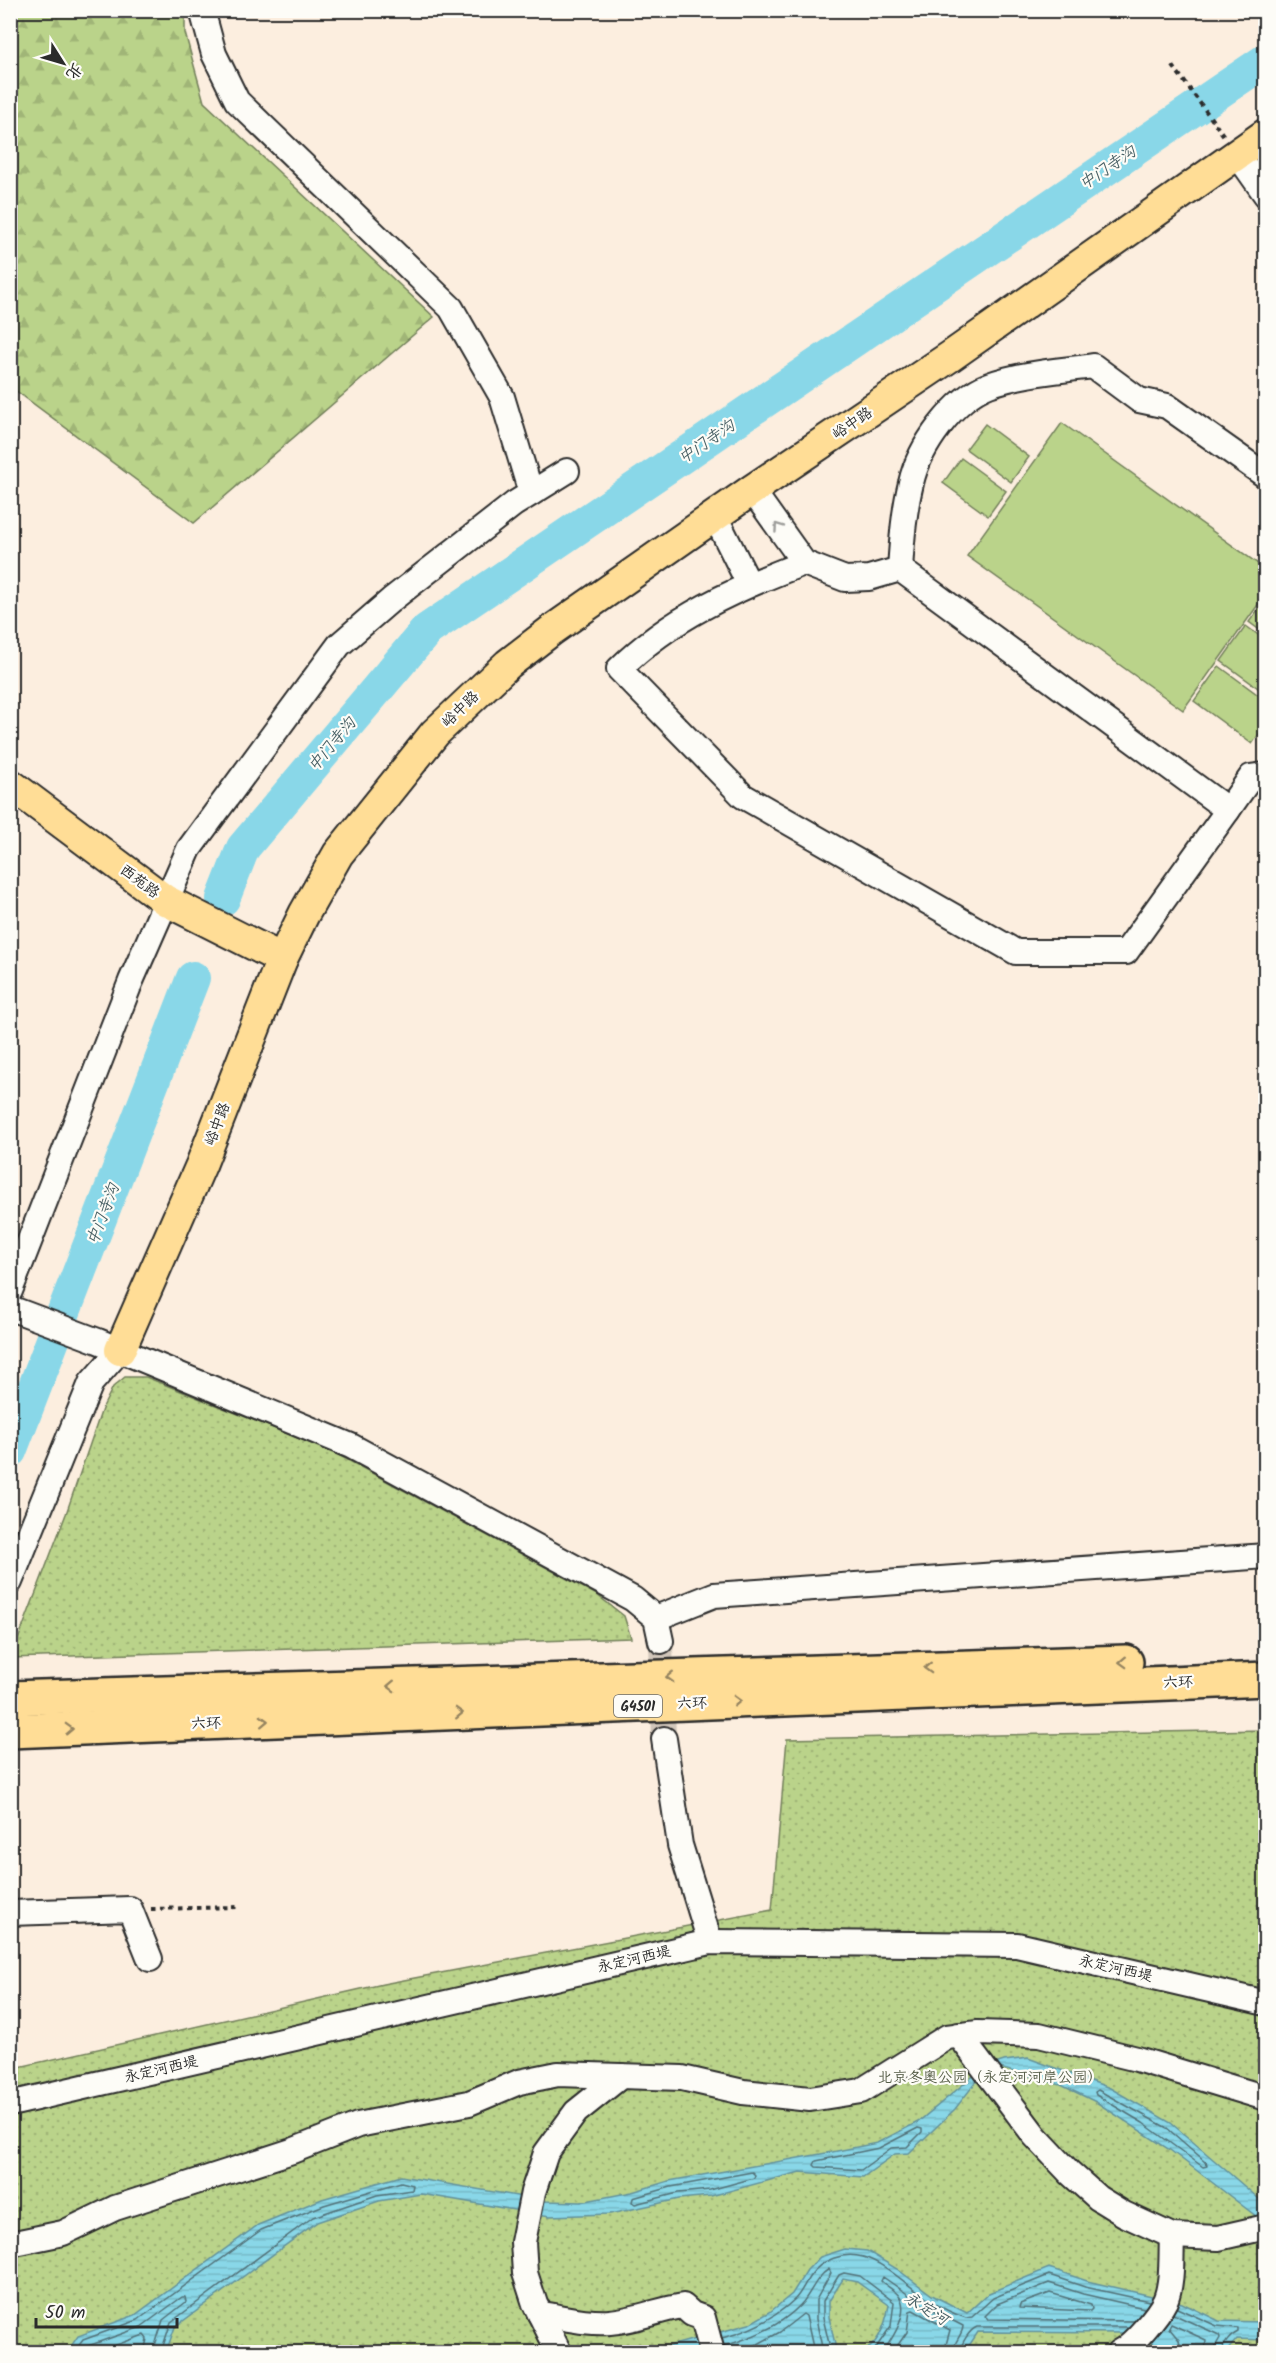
<svg xmlns="http://www.w3.org/2000/svg" width="1276" height="2363" font-family="Kalam,'LXGW WenKai TC',sans-serif">
<defs>
<pattern id="forest-firs" width="22" height="20" patternUnits="userSpaceOnUse" patternTransform="scale(1.5)"><rect width="22" height="20" fill="#bad38a"/><path d="M5 1l3.5 6h-7zM16 11l3.5 6h-7z" fill="#a0b577"/></pattern>
<pattern id="park-dots" width="8" height="8" patternUnits="userSpaceOnUse" patternTransform="scale(1.5)"><rect width="8" height="8" fill="#bad38a"/><path d="M2 2h.1M6 6h.1" fill="none" stroke="#a0b577" stroke-width="1.8" stroke-linecap="round"/></pattern>
<pattern id="water-rules" width="6" height="5" patternUnits="userSpaceOnUse" patternTransform="scale(1.5)"><rect width="6" height="5" fill="#89d7e8"/><path d="M0 2.5h6" fill="none" stroke="#76b9c7"/></pattern>
</defs>
<rect width="100%" height="100%" fill="#fceedf"/>
<filter id="ink" filterUnits="userSpaceOnUse"><feTurbulence type="fractalNoise" baseFrequency=".0167" numOctaves="2"/><feDisplacementMap in="SourceGraphic" scale="12" xChannelSelector="R" yChannelSelector="G"/><feConvolveMatrix kernelMatrix="1 2 1 2 8 2 1 2 1" color-interpolation-filters="sRGB"/></filter>
<g filter="url(#ink)">
<!-- grass -->
<g fill="#bad38a" stroke="#727f5a" stroke-width="1.5">
<polygon points="1062,423 1265,569 1265,595 1183,710 967,556"/>
<polygon points="985,424 1029,457 1011,482 966,449"/>
<polygon points="961,458 1006,491 988,516 943,483"/>
<polygon points="1265,600 1265,634 1249,622"/>
<polygon points="1246,626 1265,640 1265,693 1221,661"/>
<polygon points="1219,666 1265,700 1265,726 1252,744 1194,701"/>
</g>
<!-- forest -->
<polygon fill="url(#forest-firs)" stroke="#727f5a" stroke-width="1.5" points="11,10 185,11 185,33 204,102 434,317 194,523 11,387"/>
<!-- park -->
<g fill="url(#park-dots)" stroke="#727f5a" stroke-width="1.5">
<polygon points="125,1377 146,1377 333,1452 597,1595 624,1616 631,1638 11,1658 66,1514 102,1409 113,1387"/>
<polygon points="1265,1730 1265,2352 11,2352 10,2069 383,1984 772,1910 787,1739"/>
</g>
<!-- water -->
<g fill="url(#water-rules)" stroke="#63929c" stroke-width="1.5">
<polygon points="1028,2058 1110,2088 1171,2123 1265,2204 1265,2223 1170,2150 1096,2102 1061,2085 1000,2068 976,2082 955,2109 909,2153 895,2154 863,2177 800,2172 711,2196 679,2199 610,2214 550,2216 421,2194 379,2201 317,2222 175,2327 166,2352 67,2352 78,2336 135,2315 258,2225 322,2199 401,2176 546,2201 581,2202 632,2192 669,2181 832,2152 877,2143 918,2122 983,2068 1004,2061"/>
<path d="M845,2249L867,2251L897,2269L932,2295L967,2313L989,2293L1049,2268L1087,2281L1182,2303L1219,2321L1265,2322V2340L1237,2339L1226,2352H1159L1149,2339L1128,2333L978,2332L965,2352H862C879,2345 886,2322 889,2305L857,2282L843,2279L829,2301V2317L836,2349L843,2352H629L670,2346L749,2324L770,2312L792,2294L807,2270L820,2257Z"/>
</g>
<g fill="none" stroke-linecap="round" stroke-linejoin="round">
<!-- shore -->
<g stroke="#517077" stroke-width="1.5">
<polygon points="1098,2090 1167,2128 1206,2162 1207,2166 1203,2167 1143,2123 1096,2095 1095,2092"/>
<polygon points="918,2128 922,2129 922,2132 907,2147 891,2148 861,2170 816,2167 814,2165 816,2161 879,2148"/>
<polygon points="752,2172 755,2175 754,2178 710,2190 678,2193 635,2204 632,2202 633,2198 671,2187"/>
<polygon points="1050,2293 1091,2305 1092,2309 1090,2311 1019,2308 1020,2304"/>
<path d="M1177,2308L1217,2326L1238,2328V2332C1231,2335 1223,2344 1222,2352"/>
<polyline points="1173,2314 1219,2335 1220,2338 1216,2345 1214,2352"/>
<polyline points="1134,2321 988,2319 985,2316 997,2304 1049,2283 1083,2294 1144,2308"/>
<path d="M722,2338C750,2331 774,2319 795,2299C801,2293 805,2283 810,2276C822,2259 843,2252 863,2257C884,2262 910,2288 929,2300C940,2307 954,2314 966,2318L972,2317L993,2298L1049,2275L1085,2287L1149,2301"/>
<path d="M724,2346C752,2338 783,2325 803,2302C812,2291 816,2277 829,2269L831,2273L816,2300V2319L823,2352"/>
<polyline points="74,2352 83,2340 138,2320 261,2230 324,2205 401,2182 413,2185 412,2190 377,2195 313,2217 171,2322 161,2352"/>
<polyline points="83,2352 88,2346 141,2327 182,2297 185,2297 186,2302 163,2320 153,2352"/>
<polyline points="97,2352 144,2335 147,2339 144,2352"/>
<polyline points="734,2352 758,2344 780,2332 803,2314 806,2316 814,2352"/>
<polyline points="831,2352 823,2318 823,2301 839,2275 844,2273 860,2276 894,2302 891,2326 873,2352"/>
<path d="M883,2352C891,2340 911,2312 899,2296C895,2290 886,2286 881,2281L883,2277L926,2307L963,2326C963,2335 953,2342 953,2352"/>
<polyline points="893,2352 907,2332 910,2311 913,2310 950,2330 944,2352"/>
<path d="M960,2352C961,2344 969,2330 977,2327H1128"/>
<polyline points="1181,2352 1179,2340 1169,2328 1171,2324 1206,2340 1205,2352"/>
</g>
<!-- river -->
<g stroke="#89d7e8" stroke-width="34">
<polyline points="223,899 243,848 427,630 1266,60"/>
<polyline points="10,1451 193,978"/>
</g>
<!-- minor-tunnel -->
<polyline stroke="#d2c7bb" stroke-width="24" stroke-dasharray="24 12" stroke-linecap="butt" points="661,1641 664,1739"/>
<!-- minor casing -->
<g stroke="#2b2b2b" stroke-width="28">
<g id="minor">
<polyline points="202,10 214,54 237,101 451,308 502,397 531,493"/>
<polyline points="1237,154 1266,195"/>
<path d="M752,490L804,563L845,579L869,578L900,569L1228,810L1126,952H1016L743,796L619,669C670,618 737,588 804,563"/>
<polyline points="715,516 749,584"/>
<path d="M900,569C902,540 904,511 911,483C919,447 954,398 989,385C1021,373 1059,371 1093,366L1139,400L1167,406L1266,476"/>
<polyline points="1228,810 1251,777 1266,775"/>
<polyline points="10,1291 131,981 189,849 339,645 391,600 514,504 567,471"/>
<polyline points="10,1308 98,1341 351,1446 633,1599 656,1618 661,1641"/>
<polyline points="10,1582 91,1383 120,1350"/>
<polyline points="656,1618 714,1595 1266,1556"/>
<polyline points="664,1739 680,1845 710,1942"/>
<polyline points="10,1913 130,1909 150,1959"/>
<polyline points="959,2035 1035,2136 1070,2173 1098,2198 1124,2214 1172,2236 1218,2238 1266,2227"/>
<polyline points="10,2104 710,1942 1017,1945 1266,2003"/>
<polyline points="10,2244 63,2233 115,2208 292,2151 358,2125 469,2103 519,2082 558,2074 682,2078 743,2092 810,2099 861,2091 947,2037 978,2033 1039,2035 1137,2059 1266,2098"/>
<path d="M540,2314C563,2317 586,2324 610,2322C635,2320 658,2310 683,2306L692,2314L703,2318L712,2352"/>
<polyline points="559,2352 535,2304 525,2273 523,2242 533,2192 546,2153 576,2112 621,2076"/>
<path d="M1119,2352C1133,2345 1158,2315 1165,2301C1173,2283 1171,2255 1172,2236"/>
</g>
</g>
<!-- major casing -->
<g stroke="#2b2b2b" stroke-width="34">
<g id="major">
<polyline points="10,784 165,900 282,959"/>
<polyline points="120,1350 201,1165 282,959 304,914 338,854 435,733 508,664 552,630 752,490 951,356 1266,134"/>
</g>
</g>
<!-- highway casing -->
<g stroke="#2b2b2b" stroke-width="38">
<g id="highway">
<polyline points="10,1698 1126,1662"/>
<polyline points="10,1731 1266,1679"/>
</g>
</g>
<!-- path -->
<g stroke="#2b2b2b" stroke-width="4" stroke-dasharray="4.5 4.5" stroke-linecap="butt">
<polyline points="1173,66 1224,136"/>
<polyline points="151,1909 239,1907"/>
</g>
<!-- minor -->
<use href="#minor" stroke="#fdfcf7" stroke-width="24"/>
<!-- major -->
<use href="#major" stroke="#ffdd96" stroke-width="30"/>
<!-- highway -->
<use href="#highway" stroke="#ffdd96" stroke-width="33"/>
</g>
<!-- one-way arrows -->
<defs><path id="oneway-chevron" d="M-2-3.5L2.5 0L-2 3.5" fill="none" stroke-width="1.6" stroke-linecap="round" stroke-linejoin="round" transform="scale(1.5)"/></defs>
<use stroke="#9e9e9b" href="#oneway-chevron" transform="translate(778 527) rotate(-125)"/>
<g stroke="#958460">
<use href="#oneway-chevron" transform="translate(1123 1662) rotate(178)"/>
<use href="#oneway-chevron" transform="translate(928 1668) rotate(178)"/>
<use href="#oneway-chevron" transform="translate(670 1677) rotate(178)"/>
<use href="#oneway-chevron" transform="translate(391 1686) rotate(178)"/>
<use href="#oneway-chevron" transform="translate(737 1701) rotate(-2)"/>
<use href="#oneway-chevron" transform="translate(459 1713) rotate(-2)"/>
<use href="#oneway-chevron" transform="translate(264 1721) rotate(-2)"/>
<use href="#oneway-chevron" transform="translate(69 1729) rotate(-2)"/>
</g>
</g>
<g text-anchor="middle" stroke-width="4.5" stroke-linejoin="round" paint-order="stroke">
<!-- shield labels -->
<rect fill="#fdfcf7" stroke="#6a6a68" stroke-width="1.5" x="614" y="1695" width="48" height="22" rx="4.5"/>
<g font-size="14" font-weight="bold" fill="#2b2b2b">
<text x="638" y="1711">G4501</text>
</g>
<!-- street labels -->
<g font-size="15" fill="#2b2b2b" stroke="#fdfcf7">
<text transform="translate(852 423) rotate(-34)" y="5">峪中路</text>
<text transform="translate(460 709) rotate(-44)" y="5">峪中路</text>
<text transform="translate(140 881) rotate(37)" y="5">西苑路</text>
<text transform="translate(217 1124) rotate(-69)" y="5">峪中路</text>
<text transform="translate(1178 1682) rotate(-2)" y="5">六环</text>
<text transform="translate(692 1703) rotate(-2)" y="5">六环</text>
<text transform="translate(206 1723) rotate(-2)" y="5">六环</text>
<text transform="translate(634 1959) rotate(-13)" y="5">永定河西堤</text>
<text transform="translate(1116 1968) rotate(13)" y="5">永定河西堤</text>
<text transform="translate(161 2069) rotate(-13)" y="5">永定河西堤</text>
</g>
<!-- park labels -->
<g font-size="15" fill="#565d48" stroke="#fdfcf7">
<text x="990" y="2082">北京冬奥公园（永定河河岸公园）</text>
</g>
<!-- water labels -->
<g font-size="16" font-style="italic" fill="#475f64" stroke="#fdfcf7">
<text transform="translate(1107 167) rotate(-34)" y="6">中门寺沟</text>
<text transform="translate(706 441) rotate(-34)" y="6">中门寺沟</text>
<text transform="translate(331 744) rotate(-50)" y="6">中门寺沟</text>
<text transform="translate(102 1214) rotate(-69)" y="6">中门寺沟</text>
<text transform="translate(927 2308) rotate(32)" y="6">永定河</text>
</g>
</g>
<!-- margin -->
<rect width="1276" height="2363" fill="none" stroke="#fdfcf7" stroke-width="36"/>
<rect x="18" y="18" width="1240" height="2327" fill="none" stroke="#2b2b2b" stroke-width="2" filter="url(#ink)"/>
<!-- north arrow -->
<g transform="translate(63 63) rotate(127)" stroke="#fdfcf7" stroke-width="4.5" paint-order="stroke">
<path d="M0-4.5L10 22L0 15L-10 22Z" fill="#2b2b2b"/>
<text y="-9" font-size="16" font-weight="bold" text-anchor="middle" fill="#2b2b2b">北</text>
</g>
<!-- scale -->
<path d="M36 2318v9h141v-9" fill="none" stroke="#2b2b2b" stroke-width="3"/>
<text x="45" y="2318" font-size="18" fill="#2b2b2b" stroke="#fdfcf7" stroke-width="4.5" paint-order="stroke">50 m</text>
</svg>
